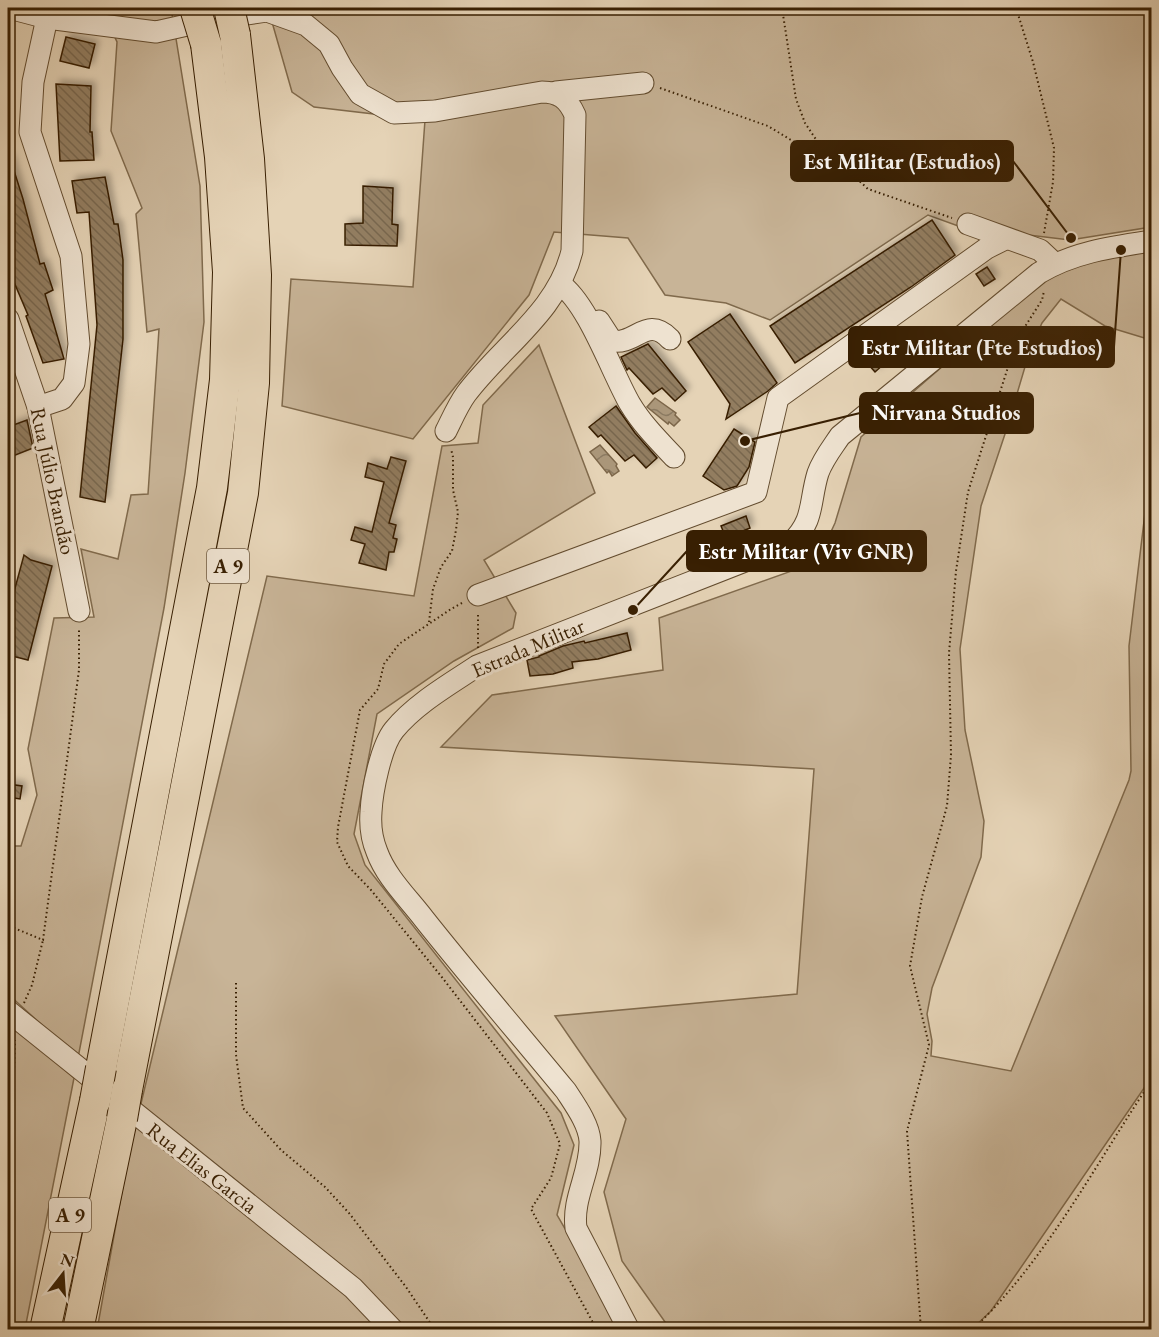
<svg xmlns="http://www.w3.org/2000/svg" width="1159" height="1337" font-family="'EB Garamond',serif">
<defs>
<pattern id="water-waves" width="16" height="10" patternUnits="userSpaceOnUse" patternTransform="scale(1.5)"><rect width="16" height="10" fill="#aa9679"/><path d="M0 5q4-4 8 0t8 0" fill="none" stroke="#8b7a61"/></pattern>
<pattern id="building-back-hatch" width="6" height="6" patternUnits="userSpaceOnUse" patternTransform="scale(1.5)"><rect width="6" height="6" fill="#927d60"/><path d="M-1 5l2 2M0 0l6 6M5-1l2 2" fill="none" stroke="#78664d"/></pattern>
<filter id="shadow"><feDropShadow dx="4" dy="-4" stdDeviation="3" flood-color="#0004"/></filter>
</defs>
<rect width="100%" height="100%" fill="#e5d3b6"/>
<filter id="stains"><feTurbulence type="fractalNoise" baseFrequency=".00333" numOctaves="4"/><feColorMatrix values="0 0 0 0 .2 0 0 0 0 .09 0 0 0 0 .02 0 0 0 .5 -.17"/></filter>
<radialGradient id="worn" r=".72"><stop offset=".6" stop-color="#630" stop-opacity="0"/><stop offset="1" stop-color="#630" stop-opacity=".3"/></radialGradient>
<!-- grass -->
<g fill="#c8b497" stroke="#806a4c" stroke-width="1.5">
<polygon points="65,8 171,8 200,186 204,322 185,473 164,608 78,1058 8,994 8,846 21,846 37,795 28,749 54,618 94,617 81,549 118,559 131,495 148,494 159,329 147,332 136,214 142,208 111,131 117,42 105,16"/>
<polygon points="268,8 1151,8 1151,227 1070,240 961,227 928,215 770,320 726,303 665,295 628,238 554,232 529,295 413,439 282,406 291,279 413,287 425,120 314,107 292,92"/>
<path d="M1151,250V340L1105,326L1061,299L1042,323L1030,350L1005,434L981,506L960,649L965,730L984,821L981,857L932,988L927,1014L932,1041L931,1056L1011,1071L1129,780L1131,771L1129,646L1151,463V1078L991,1311L972,1329H670L622,1261L604,1192L626,1119L555,1016L797,994L814,769L441,747L492,695L663,670L659,618L817,562L835,523L861,437L1032,289C1066,261 1110,256 1151,250Z"/>
<polygon points="539,345 595,493 484,560 516,613 513,628 454,661 377,714 354,834 365,865 561,1113 574,1145 557,1215 623,1329 97,1330 128,1158 267,576 414,596 442,446 478,443 483,405"/>
<polygon points="8,1020 74,1078 25,1329 8,1329"/>
</g>
<!-- water -->
<g fill="url(#water-waves)" stroke="#7c6649" stroke-width="1.5">
<polygon points="655,398 676,413 675,415 680,420 674,426 669,422 668,424 647,407"/>
<polygon points="600,445 617,464 616,466 619,471 612,476 609,471 607,473 590,452"/>
</g>
<!-- building -->
<g fill="url(#building-back-hatch)" stroke="#381f02" stroke-width="1.5" filter="url(#shadow)">
<polygon points="66,37 95,44 89,68 60,61"/>
<polygon points="56,84 91,86 90,132 92,132 94,160 60,161"/>
<polygon points="8,158 10,158 23,199 40,264 44,263 53,290 45,294 64,359 43,363 26,316 28,315 8,268"/>
<polygon points="105,177 114,224 118,224 123,260 123,339 105,502 80,497 97,325 89,212 77,213 72,181"/>
<polygon points="363,186 393,188 392,224 398,225 397,246 345,245 345,224 363,223"/>
<polygon points="932,220 955,255 911,287 795,363 770,326"/>
<polygon points="987,267 995,279 984,286 976,274"/>
<polygon points="730,314 777,383 768,391 726,419 730,404 688,342"/>
<polygon points="882,339 895,354 875,372 860,355"/>
<polygon points="648,344 686,391 675,401 662,388 653,394 629,368 627,370 621,357"/>
<polygon points="616,406 635,433 657,458 646,468 634,455 625,461 601,435 598,437 589,427"/>
<polygon points="27,420 33,448 8,458 8,427"/>
<polygon points="734,429 755,442 749,467 737,486 724,490 703,476"/>
<polygon points="391,457 406,461 389,523 396,525 393,538 397,539 394,552 389,552 386,570 359,563 365,544 351,540 355,527 372,532 384,482 365,477 368,463 387,469"/>
<polygon points="746,516 750,528 726,538 721,526"/>
<polygon points="24,555 31,560 52,566 28,660 8,655 8,614"/>
<polygon points="627,633 631,650 598,659 572,662 573,668 553,674 530,676 527,660 539,657 539,656 563,646 584,641 585,643"/>
<polygon points="8,784 22,786 20,799 8,797"/>
</g>
<g fill="none" stroke-linecap="round" stroke-linejoin="round">
<!-- minor casing -->
<g stroke="#634c2f" stroke-width="23">
<g id="minor">
<path d="M9,8L47,18L156,32L214,19L267,11L306,25L329,44L342,68L360,94L394,113L435,111L542,92C559,92 568,99 575,115L572,251C558,311 501,347 466,394C458,405 452,419 446,431"/>
<polyline points="556,92 643,83"/>
<polyline points="968,224 1040,250 1055,264"/>
<path d="M560,284C588,303 612,373 630,404C642,424 658,440 674,457"/>
<polyline points="8,319 38,407 79,611"/>
<path d="M599,321L612,341C636,345 647,315 670,339"/>
<polyline points="38,407 62,399 74,383 79,344 71,256 30,132 33,82 47,18"/>
<polyline points="478,595 756,492 778,398 987,248 1005,239"/>
<polyline points="8,1011 353,1288 393,1330"/>
<path d="M629,1330L576,1228C572,1198 591,1172 590,1141C589,1124 575,1105 566,1091C519,1034 470,977 424,919C408,898 386,877 377,852C372,840 370,825 371,812C372,791 381,746 394,730C415,704 450,684 477,666L791,543C815,520 809,502 818,473C823,459 832,448 840,436L1039,273C1074,252 1112,247 1152,241"/>
</g>
</g>
<!-- highway casing -->
<g stroke="#381f02" stroke-width="32">
<g id="highway">
<polyline points="101,1068 212,488 225,380 228,272 220,157 206,44"/>
<polyline points="127,1090 243,493 254,383 256,275 249,159 235,35"/>
<polyline points="45,1330 95,1101"/>
<polyline points="78,1330 122,1119"/>
</g>
</g>
<!-- path -->
<g stroke="#381f02" stroke-width="2" stroke-dasharray="1.5 3" stroke-linecap="butt">
<polyline points="782,8 796,99 805,123 819,144 814,154"/>
<polyline points="1016,8 1033,62 1054,148 1053,182 1044,233"/>
<polyline points="660,88 768,126 814,154 830,154 868,189 952,218"/>
<polyline points="819,144 830,154"/>
<polyline points="462,603 451,609 399,644 384,664 378,689 360,710 338,827 337,842 348,866 371,890 441,976 547,1113 560,1144 551,1178 531,1209 597,1330"/>
<polyline points="429,622 433,589 441,567 452,551 456,530 458,512 453,490 453,457 451,449"/>
<polyline points="478,648 478,612"/>
<polyline points="8,921 14,928 43,940 79,670 79,629"/>
<polyline points="236,983 236,1055 243,1108 281,1150 325,1187 349,1213 406,1287 435,1330"/>
<polyline points="24,1003 32,985 43,940"/>
<polyline points="8,1162 12,1132 15,1040"/>
<polyline points="921,1330 907,1131 929,1045 910,966 922,897 947,806 951,755 949,653 956,571 968,492 1017,339 1042,300 1044,291"/>
<path d="M972,1330C1046,1261 1096,1163 1152,1080"/>
</g>
<!-- minor -->
<use href="#minor" stroke="#eee2d0" stroke-width="21"/>
<!-- highway -->
<use href="#highway" stroke="#e5d3b6" stroke-width="30"/>
<!-- highway-bridge casing -->
<g stroke="#381f02" stroke-width="32" stroke-linecap="butt">
<g id="highway-bridge">
<polyline points="195,8 206,44"/>
<polyline points="229,8 235,35"/>
<polyline points="95,1101 101,1068"/>
<polyline points="122,1119 127,1090"/>
</g>
</g>
<!-- highway-bridge -->
<use href="#highway-bridge" stroke="#e5d3b6" stroke-width="30"/>
</g>
<g text-anchor="middle" stroke-width="6" stroke-linejoin="round" paint-order="stroke">
<!-- shield labels -->
<g fill="#eee2d0" stroke="#6f5a40" stroke-width="1.5">
<rect x="207" y="549" width="42" height="34" rx="4.5"/>
<rect x="49" y="1198" width="42" height="34" rx="4.5"/>
</g>
<g font-size="20" font-weight="bold" fill="#381f02">
<text x="228" y="573">A 9</text>
<text x="70" y="1222">A 9</text>
</g>
<!-- street labels -->
<g font-size="21" fill="#381f02" stroke="#eee2d0">
<text transform="translate(53 481) rotate(78)" y="7">Rua Júlio Brandão</text>
<text transform="translate(528 648) rotate(-23)" y="7">Estrada Militar</text>
<text transform="translate(202 1168) rotate(38)" y="7">Rua Elias Garcia</text>
</g>
</g>
<!-- callouts -->
<path fill="none" stroke="#381f02" stroke-width="2" d="M1071 238L1013 161M1121 250L1114 347M745 441L860 413M633 610L687 551"/>
<g fill="#381f02" stroke="#eee2d0" stroke-width="2">
<circle cx="1071" cy="238" r="6"/>
<circle cx="1121" cy="250" r="6"/>
<circle cx="745" cy="441" r="6"/>
<circle cx="633" cy="610" r="6"/>
</g>
<g fill="#381f02" stroke="#381f02" stroke-width="2">
<rect x="791" y="141" width="222" height="40" rx="6"/>
<rect x="849" y="327" width="265" height="40" rx="6"/>
<rect x="860" y="393" width="173" height="40" rx="6"/>
<rect x="687" y="531" width="239" height="40" rx="6"/>
</g>
<g font-size="22" text-anchor="middle" font-weight="bold" fill="#fff">
<text x="902" y="169">Est Militar (Estudios)</text>
<text x="982" y="355">Estr Militar (Fte Estudios)</text>
<text x="946" y="420">Nirvana Studios</text>
<text x="806" y="559">Estr Militar (Viv GNR)</text>
</g>
<!-- margin -->
<rect width="1159" height="1337" fill="none" stroke="#e5d3b6" stroke-width="30"/>
<rect x="9" y="9" width="1141" height="1319" fill="none" stroke="#381f02" stroke-width="3"/>
<rect x="15" y="15" width="1129" height="1307" fill="none" stroke="#381f02" stroke-width="1.5"/>
<!-- north arrow -->
<g transform="translate(63 1274) rotate(17)" stroke="#eee2d0" stroke-width="4.5" paint-order="stroke">
<path d="M0-4.5L10 22L0 15L-10 22Z" fill="#381f02"/>
<text y="-9" font-size="16" font-weight="bold" text-anchor="middle" fill="#381f02">N</text>
</g>
<rect width="100%" height="100%" filter="url(#stains)"/>
<rect width="100%" height="100%" fill="url(#worn)"/>
</svg>
